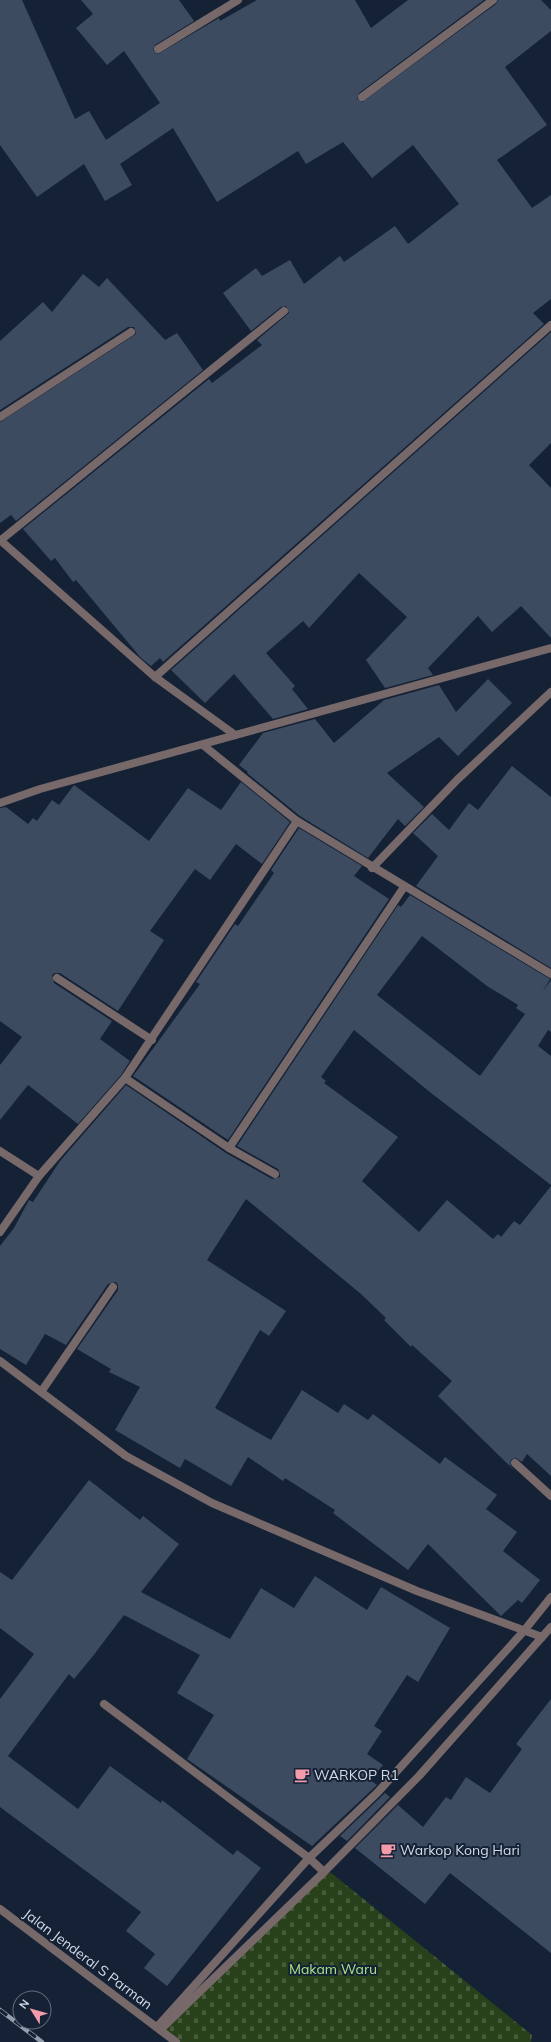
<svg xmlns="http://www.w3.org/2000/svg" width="551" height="2042" font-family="Mulish,sans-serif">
<defs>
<pattern id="cemetery-stones" width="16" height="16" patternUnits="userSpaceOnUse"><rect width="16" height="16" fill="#29411a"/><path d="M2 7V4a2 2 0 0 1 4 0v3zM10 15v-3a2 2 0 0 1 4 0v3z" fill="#475c3b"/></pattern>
</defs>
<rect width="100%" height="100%" fill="#152235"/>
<!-- cemetery -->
<polygon fill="url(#cemetery-stones)" points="330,1872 532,2035 531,2042 179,2042 162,2030 220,1973"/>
<!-- building -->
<g fill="#3c4b60" fill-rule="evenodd">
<polygon points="0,0 22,0 75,119 89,111 106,140 160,103 124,51 107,65 76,28 93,14 81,0 179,0 194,21 155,45 153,50 158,54 219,18 220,21 257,0 355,0 371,28 408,0 484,0 359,93 357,98 362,102 496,4 498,0 541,0 551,10 551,31 505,67 547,125 497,160 532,208 551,195 551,299 533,313 544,324 163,662 160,658 151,666 141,658 76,580 73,582 55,558 51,561 23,529 209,379 212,383 262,345 257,340 289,313 286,306 281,307 251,331 223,293 256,268 262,276 290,260 304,284 340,256 344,262 395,226 408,244 459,204 413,145 372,178 343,142 306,164 298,151 217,202 173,128 120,164 132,185 105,201 84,164 37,197 0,145"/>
<polygon points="83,274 99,287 107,278 165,340 177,333 203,370 16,521 11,515 0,523 0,422 136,334 134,327 128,327 0,410 0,341 43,302 52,312"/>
<polygon points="551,332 551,443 529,465 551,488 551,638 521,606 492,632 478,616 428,668 433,675 385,688 366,660 407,617 359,573 309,628 303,621 266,653 295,686 292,689 308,709 273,719 234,674 205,703 171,670"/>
<polygon points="488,679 512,703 458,756 439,737 387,773 424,807 405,826 398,819 368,858 300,816 247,773 248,772 239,765 263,733 315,719 334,743 384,700 439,685 456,712"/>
<polygon points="512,766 551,797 551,968 416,886 438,856 413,833 432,814 449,830 469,803 478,810"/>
<polygon points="241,782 290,822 262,864 236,844 210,880 195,869 150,931 164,940 118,1011 60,973 55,973 52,975 54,983 112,1021 100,1039 130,1061 121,1075 78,1124 28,1085 0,1120 0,1065 22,1037 0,1021 0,808 6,807 28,824 33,818 37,821 52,800 59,805 74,785 149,841 188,788 221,810"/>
<polygon points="299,828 362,866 354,876 389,899 228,1140 133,1076 200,984 196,982 235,924 238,926 274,873 271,870"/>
<path d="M410,895L550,979L543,991L551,980V1032L548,1030L538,1046L551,1056V1185L431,1093L354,1030L321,1077L326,1081L324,1083L398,1137L362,1181L419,1232L447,1200L493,1239L498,1234L501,1237L514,1221L520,1225L551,1186V1476L527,1454L522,1462L516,1458L511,1460L510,1465L515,1471L438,1396L452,1381L412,1345L411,1347L384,1320L386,1318L361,1294L246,1199L207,1260L286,1311L269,1336L260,1330L215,1408L271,1440L302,1390L338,1413L344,1404L368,1420L373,1414L440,1464L445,1457L497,1495L486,1509L517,1532L503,1551L540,1580L522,1603L518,1600L501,1616L428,1544L408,1570L333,1513L335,1510L285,1478L283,1481L248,1457L231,1486L185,1459L180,1468L115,1430L140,1387L109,1372L111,1369L77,1349L118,1290V1285L116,1282L108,1284L66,1345L45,1334L26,1365L0,1349V1246L14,1228L29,1200L33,1202L60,1161L126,1085L226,1153L272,1179L280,1177V1174L278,1169L237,1146L398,905L401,907ZM422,936L487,986L518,1005L516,1008L525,1014L480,1076L377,995Z"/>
<polygon points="89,1480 140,1520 143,1516 179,1544 141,1592 230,1639 261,1588 294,1608 315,1576 367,1610 381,1587 450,1628 418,1682 407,1675 374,1726 382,1731 367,1754 383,1765 370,1780 377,1785 312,1846 187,1759 214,1715 177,1693 200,1655 124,1615 93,1656 74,1679 69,1674 8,1756 78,1809 110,1766 161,1803 162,1800 233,1855 237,1850 261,1868 167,1986 144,1968 155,1954 126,1931 141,1912 0,1807 0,1699 34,1654 0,1628 0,1572 12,1580"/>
<polygon points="551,1699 551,1953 450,1873 425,1904 355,1848 398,1805 423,1827 446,1797 451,1800 466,1777 490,1793 522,1749 516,1744"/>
<polygon points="385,1793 390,1797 347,1841 340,1836"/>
</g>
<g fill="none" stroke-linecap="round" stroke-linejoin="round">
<!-- pedestrian -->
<polyline stroke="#77686a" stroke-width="8" points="157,2027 309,1858 378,1792 523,1632 551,1597"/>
<!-- minor -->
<g stroke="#77686a" stroke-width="8">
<polyline points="158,49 238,0"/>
<polyline points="362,97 493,0"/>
<polyline points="0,417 131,332"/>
<polyline points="0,540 155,677 235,735"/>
<polyline points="1,540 284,311"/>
<polyline points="155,677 551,325"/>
<polyline points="203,745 297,821 551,974"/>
<polyline points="0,803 40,789 551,648"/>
<polyline points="372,868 458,779 551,692"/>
<polyline points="57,978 152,1040"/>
<polyline points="125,1078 229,1148 275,1174"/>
<polyline points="229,1148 404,887"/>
<polyline points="0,1151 39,1176"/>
<polyline points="0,1232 39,1176 125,1078 297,821"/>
<polyline points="0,1361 126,1456 212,1503 417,1591 542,1637"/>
<polyline points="41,1392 113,1287"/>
<polyline points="515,1463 551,1496"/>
<polyline points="104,1704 309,1858 324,1872"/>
<polyline points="0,1909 176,2042"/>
<polyline points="160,2030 324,1872 419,1776 551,1627"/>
</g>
<!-- rail casing -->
<g stroke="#939ead" stroke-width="4.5">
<polyline id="rail" points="0,2010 42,2042"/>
</g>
<!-- rail -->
<use href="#rail" stroke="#152235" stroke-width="3" stroke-dasharray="9" stroke-linecap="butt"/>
</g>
<!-- icons -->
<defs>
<g id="cafe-bare" transform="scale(1.2)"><path d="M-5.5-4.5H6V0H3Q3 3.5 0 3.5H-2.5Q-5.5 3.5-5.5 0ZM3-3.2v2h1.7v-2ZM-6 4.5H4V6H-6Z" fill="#f39aab" stroke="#152235" stroke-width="2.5" paint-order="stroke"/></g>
</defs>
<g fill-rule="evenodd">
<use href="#cafe-bare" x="302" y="1775"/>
<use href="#cafe-bare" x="388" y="1850"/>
</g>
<g text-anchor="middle" stroke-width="4" stroke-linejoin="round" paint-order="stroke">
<!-- poi labels -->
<g font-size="14" fill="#d2dbe8" stroke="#152235" text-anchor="start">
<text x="314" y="1780">WARKOP R1</text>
<text x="400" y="1855">Warkop Kong Hari</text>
</g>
<!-- street labels -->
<g font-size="14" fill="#d2dbe8" stroke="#152235">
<text transform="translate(88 1959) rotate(37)" y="5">Jalan Jenderal S Parman</text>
</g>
<!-- park labels -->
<g font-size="14" fill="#a7e385" stroke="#152235">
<text x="333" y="1974">Makam Waru</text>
</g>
</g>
<!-- north arrow -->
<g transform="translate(32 2010) rotate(307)"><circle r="19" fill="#152235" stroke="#616c7d"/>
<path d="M0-3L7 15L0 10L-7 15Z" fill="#f39aab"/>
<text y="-6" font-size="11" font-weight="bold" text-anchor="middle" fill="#d2dbe8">N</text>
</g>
</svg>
